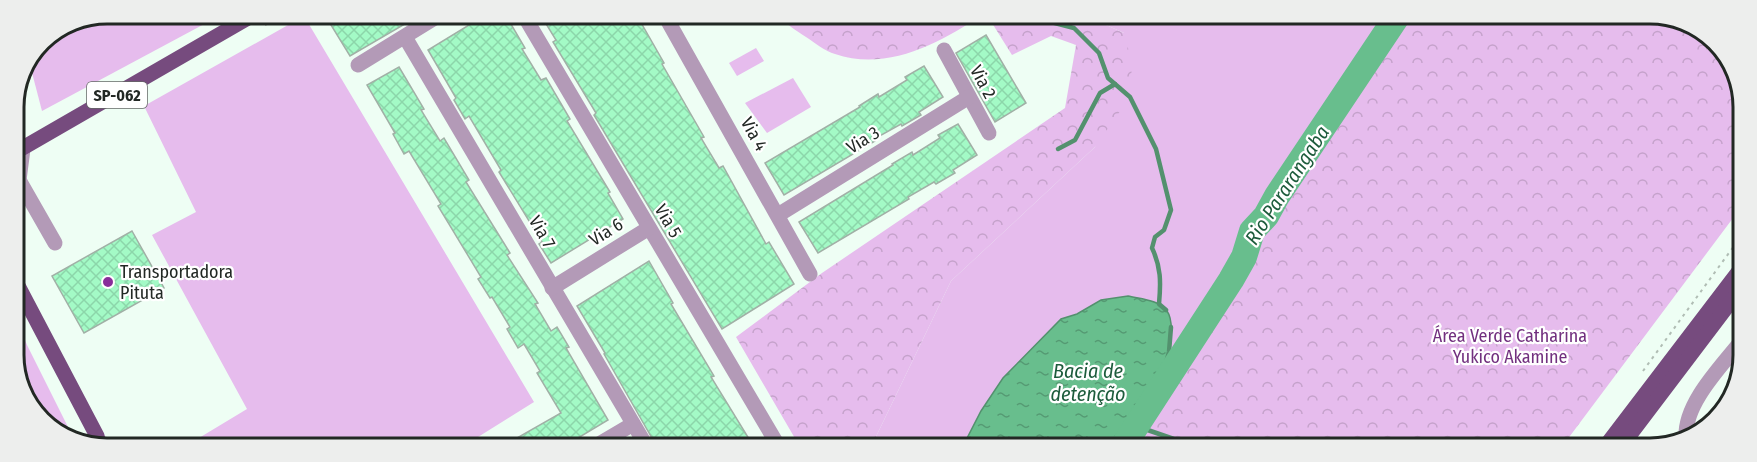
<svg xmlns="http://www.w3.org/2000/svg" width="1757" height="462" font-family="'Fira Sans Condensed',sans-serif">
<defs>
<pattern id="forest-crowns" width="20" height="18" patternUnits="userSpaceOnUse" patternTransform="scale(1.5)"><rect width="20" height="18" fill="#e6bced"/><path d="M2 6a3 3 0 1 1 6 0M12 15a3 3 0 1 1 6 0" fill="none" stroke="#c5a2cb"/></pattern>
<pattern id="water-ripples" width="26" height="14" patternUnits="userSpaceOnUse" patternTransform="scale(1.5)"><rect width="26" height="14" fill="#68be8d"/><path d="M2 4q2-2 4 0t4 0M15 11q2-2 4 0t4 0" fill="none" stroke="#559a73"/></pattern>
<pattern id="building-cross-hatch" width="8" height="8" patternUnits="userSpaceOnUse" patternTransform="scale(1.5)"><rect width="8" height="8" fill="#a3fac6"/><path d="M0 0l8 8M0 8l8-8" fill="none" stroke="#8cd6aa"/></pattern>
</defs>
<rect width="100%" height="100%" fill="#eefef4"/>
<!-- green -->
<g fill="#e6bced">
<polygon points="107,14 223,14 42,111 30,65 41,41"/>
<polygon points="1084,15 1398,15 1277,196 1266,216 1252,231 1244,257 1231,280 1122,448 871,447 951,281 1095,147 1124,33"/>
<polygon points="304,16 534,402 462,447 184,447 247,409 152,235 196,212 144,106"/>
<polygon points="756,48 764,61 737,76 729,63"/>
<polygon points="793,78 811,107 767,133 745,103"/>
<polygon points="15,316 27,345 74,439 41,421 15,374"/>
</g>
<!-- forest -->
<g fill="url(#forest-crowns)">
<path d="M777,14L982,15C940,43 887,72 835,54C825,51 815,43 806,37C797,31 785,24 777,14Z"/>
<polygon points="987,15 1084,15 1124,33 1132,63 1130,97 1095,147 951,281 871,447 800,447 736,337 822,273 1065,108 1076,45 1051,36 1012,55"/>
<polygon points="1393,15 1669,15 1716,41 1742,88 1742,206 1561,448 1122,448 1231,280 1244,257 1252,231 1266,216 1277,196"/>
</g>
<!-- water -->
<path fill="url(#water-ripples)" stroke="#53916e" stroke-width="1.5" d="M1128,296C1140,299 1160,300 1167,311C1178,326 1165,381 1156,397C1146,414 1133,431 1122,448H962L981,411L1003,378L1061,319L1077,314L1101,300Z"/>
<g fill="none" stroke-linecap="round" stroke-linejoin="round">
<!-- stream -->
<g stroke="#53916e" stroke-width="4.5">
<path d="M1024,15L1074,28L1099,53L1108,78L1130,97L1156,149L1171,210L1164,230L1155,237L1152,248C1161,267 1161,282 1159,304L1166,310"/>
<polyline points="1058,149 1075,140 1100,93 1115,84"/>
<polyline points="1157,395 1169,352 1171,327"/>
<polyline points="1136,426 1200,448"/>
</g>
<!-- river -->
<polyline stroke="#68be8d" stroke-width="26" points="1122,448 1231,280 1244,257 1252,231 1266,216 1277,196 1398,15"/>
</g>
<!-- building -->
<g fill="url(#building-cross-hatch)" stroke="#a1b0a6" stroke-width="1.5">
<polygon points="349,14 422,14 350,56 331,25"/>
<polygon points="487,14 505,14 525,48 522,49 541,80 546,78 570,119 567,121 610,192 608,193 623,219 551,263 539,244 542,242 499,172 501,170 469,116 465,119 454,100 456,98 428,50"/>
<polygon points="540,14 583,14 587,20 598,14 636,14 664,63 662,64 704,137 701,138 719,168 723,166 766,244 769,242 794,284 722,329 594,115 596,113 553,42 556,40"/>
<polygon points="986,35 1026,103 995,122 956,53"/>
<polygon points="924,66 943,97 919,112 921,115 902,126 901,124 874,139 875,141 784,195 765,163 860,107 859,106 878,94 879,97 907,80 905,77"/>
<polygon points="399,67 424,109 421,110 440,141 444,138 469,180 466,182 510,253 507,255 538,303 535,304 551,331 557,327 569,347 566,348 608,420 563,447 501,447 561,413 537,373 540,371 524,344 518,348 507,329 510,327 492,297 490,298 478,279 481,277 438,206 441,204 409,151 404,154 393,134 395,133 367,85"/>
<polygon points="958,124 977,155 953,170 955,173 936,184 934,182 908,197 909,199 818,253 799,222 893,165 892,164 912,152 913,155 940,138 938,135"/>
<polygon points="132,231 164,288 84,333 52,276"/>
<polygon points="649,261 673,303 671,304 714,376 711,377 754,447 657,447 604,354 605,353 577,306"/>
</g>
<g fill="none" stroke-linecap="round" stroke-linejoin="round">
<!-- path -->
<g stroke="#b0bdb4" stroke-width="2" stroke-dasharray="3 4.5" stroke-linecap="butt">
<polyline points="265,25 287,14"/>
<polyline points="1643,371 1742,235"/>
<polyline points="1584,448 1590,443"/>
</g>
<!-- minor -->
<g stroke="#b39ab7" stroke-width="15">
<polyline points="523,14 779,447"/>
<polyline points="664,14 810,274"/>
<polyline points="405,37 647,447"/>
<polyline points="944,50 989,133"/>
<polyline points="358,65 441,14"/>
<polyline points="14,179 19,180 55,243"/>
<polyline points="19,180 23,149"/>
<polyline points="778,215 969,97"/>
<polyline points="552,288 649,228"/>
<path d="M1686,436C1685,402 1722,366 1742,340"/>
<polyline points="594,447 633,424"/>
</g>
<!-- major -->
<g stroke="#764b7e" stroke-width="15">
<polyline points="14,153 255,14"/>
<polyline points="15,280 97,436 100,447"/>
<polyline points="1604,448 1742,267"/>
<polyline points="1620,448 1742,287"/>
</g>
</g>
<!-- markers -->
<circle fill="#892e9a" stroke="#fff" stroke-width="2" cx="108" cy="282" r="6"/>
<g text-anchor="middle" stroke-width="4.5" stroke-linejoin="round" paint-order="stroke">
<!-- shield labels -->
<rect fill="#fff" stroke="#646866" stroke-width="1.5" x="87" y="82" width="60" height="26" rx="4.5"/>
<g font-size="16" font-weight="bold" fill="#222824">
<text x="117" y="101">SP-062</text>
</g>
<!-- street labels -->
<g font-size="18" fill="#222824" stroke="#fff">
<text transform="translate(983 82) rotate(62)" y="6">Via 2</text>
<text transform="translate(754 134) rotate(61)" y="6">Via 4</text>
<text transform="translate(863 140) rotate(-32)" y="6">Via 3</text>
<text transform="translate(668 221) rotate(60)" y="6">Via 5</text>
<text transform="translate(542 232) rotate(60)" y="6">Via 7</text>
<text transform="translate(606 232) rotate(-32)" y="6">Via 6</text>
</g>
<!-- poi labels -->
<g font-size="18" fill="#222824" stroke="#fff" text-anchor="start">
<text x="120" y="278">Transportadora<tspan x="120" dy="21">Pituta</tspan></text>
</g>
<!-- park labels -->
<g font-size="18" fill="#72307f" stroke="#fff">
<text x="1510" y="342">Área Verde Catharina<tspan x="1510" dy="21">Yukico Akamine</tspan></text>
</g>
<!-- water labels -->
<g font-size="20" font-style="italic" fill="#1d5c3c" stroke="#fff">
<text transform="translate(1287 185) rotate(-57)" y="7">Rio Pararangaba</text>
<text x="1088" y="378">Bacia de<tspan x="1088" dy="23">detenção</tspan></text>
</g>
</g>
<!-- crop -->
<path d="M0 0H1757V462H0ZM107 24H1650A83 83 0 0 1 1733 107V355A83 83 0 0 1 1650 438H107A83 83 0 0 1 24 355V107A83 83 0 0 1 107 24Z" fill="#edeeed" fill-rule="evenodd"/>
<path fill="none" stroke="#222824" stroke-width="3" d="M107 24H1650A83 83 0 0 1 1733 107V355A83 83 0 0 1 1650 438H107A83 83 0 0 1 24 355V107A83 83 0 0 1 107 24Z"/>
</svg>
